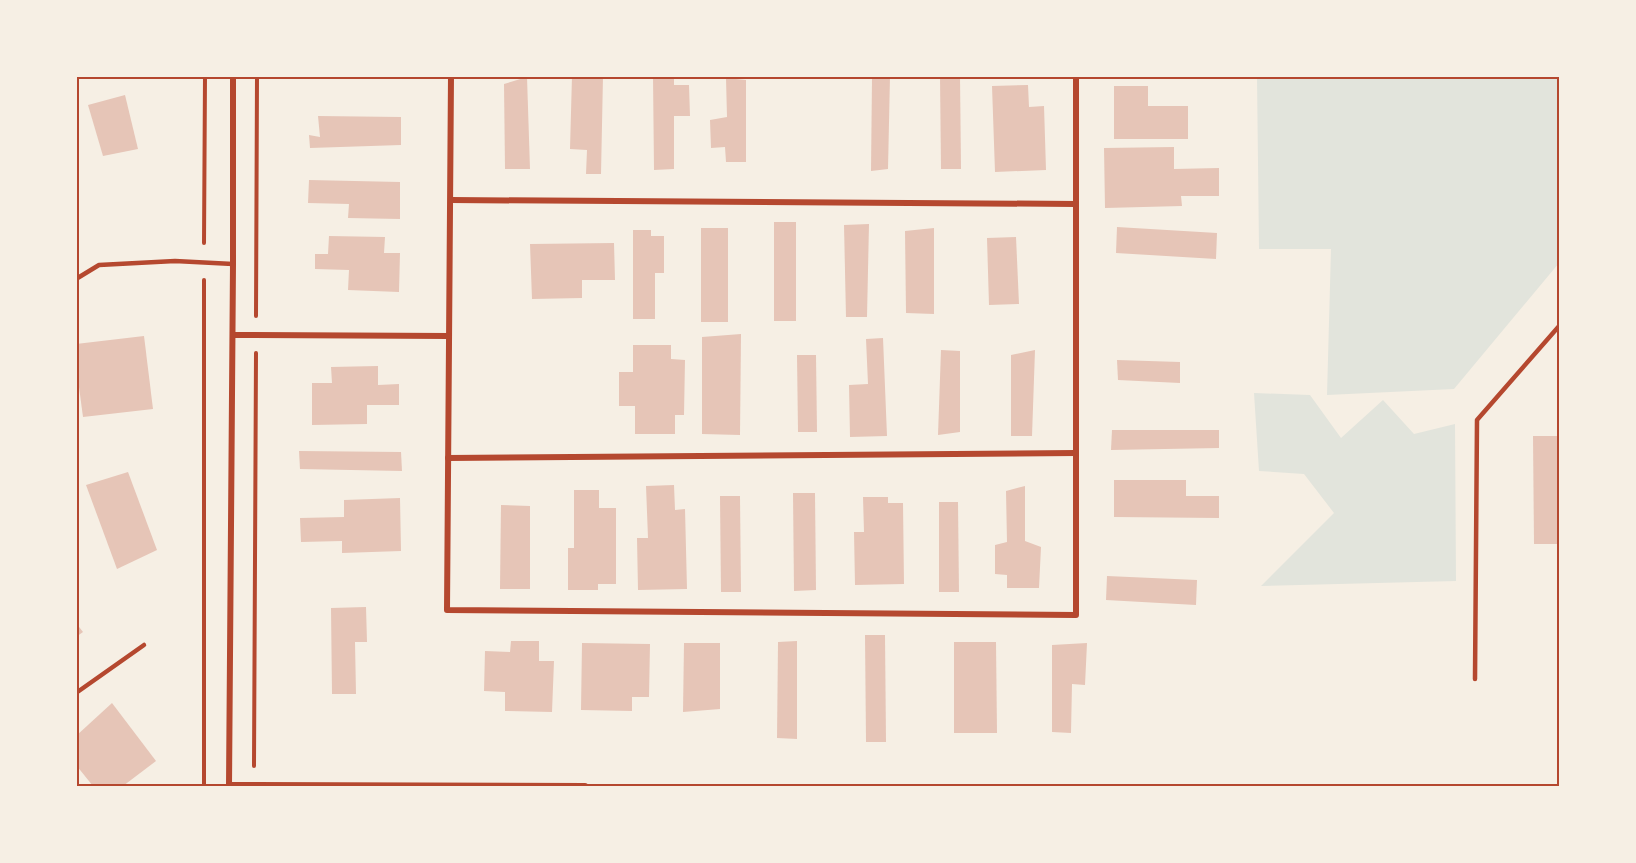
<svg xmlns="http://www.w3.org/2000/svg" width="1636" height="863" font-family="'IBM Plex Sans',sans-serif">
<rect width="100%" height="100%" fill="#f6efe4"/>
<!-- green -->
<g fill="#e2e4dc">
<polygon points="1257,77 1559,77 1559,263 1454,389 1327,395 1331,249 1259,249"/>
<polygon points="1254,393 1310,395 1341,438 1383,400 1414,434 1455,424 1456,581 1261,586 1334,513 1304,474 1259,471"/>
</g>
<!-- building -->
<g fill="#e6c5b7">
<polygon points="572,76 603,76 601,174 586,174 587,150 570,149"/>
<polygon points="653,76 674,76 674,85 689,85 690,116 674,116 674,169 654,170"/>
<polygon points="890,76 888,169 871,171 872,78"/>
<polygon points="940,76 960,76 961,169 941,169"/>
<polygon points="527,77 530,169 505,169 504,84"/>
<polygon points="726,78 746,80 746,162 726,162 725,147 711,148 710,120 727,117"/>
<polygon points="1028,85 1029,107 1044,106 1046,170 995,172 992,86"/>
<polygon points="1114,86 1148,86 1148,106 1188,106 1188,139 1114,139"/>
<polygon points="125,95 138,149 103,156 88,105"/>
<polygon points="318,116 401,117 401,145 310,148 309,135 320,137"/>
<polygon points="1174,147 1174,169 1219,168 1219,196 1181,196 1182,206 1105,208 1104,148"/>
<polygon points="309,180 400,182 400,219 348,218 349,204 308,203"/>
<rect x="774" y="222" width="22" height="99"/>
<polygon points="869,224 867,317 846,317 844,225"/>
<polygon points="1117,227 1217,233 1216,259 1116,253"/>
<rect x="701" y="228" width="27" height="94"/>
<polygon points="934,228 934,314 906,313 905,231"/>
<polygon points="633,230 651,230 651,236 664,236 664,273 655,273 655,319 633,319"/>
<polygon points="329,236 385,237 384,253 400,253 399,292 348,290 349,270 315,269 315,254 328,254"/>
<polygon points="1016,237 1019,304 989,305 987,238"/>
<polygon points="614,243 615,280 582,280 582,298 532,299 530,244"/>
<polygon points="741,334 740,435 702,434 702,337"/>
<polygon points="144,336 153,409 83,417 76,365 76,344"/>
<polygon points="883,338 887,436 850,437 849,385 868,384 866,339"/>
<polygon points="633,345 671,345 671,359 685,360 684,415 675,415 675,434 635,434 635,406 619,406 619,372 633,372"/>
<polygon points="941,350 960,351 960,432 938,435"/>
<polygon points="1035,350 1032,436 1011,436 1011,355"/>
<polygon points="797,355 816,355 817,432 798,432"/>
<polygon points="1117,360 1180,362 1180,383 1118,380"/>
<polygon points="378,366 378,385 399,384 399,405 367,405 367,424 312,425 312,383 332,383 331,367"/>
<polygon points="1112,430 1219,430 1219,448 1111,450"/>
<polygon points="1533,436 1560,436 1560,544 1534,544"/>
<polygon points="299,451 401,452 402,471 300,469"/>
<polygon points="128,472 157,550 117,569 86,485"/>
<polygon points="1114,480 1186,480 1186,496 1219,496 1219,518 1114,517"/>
<polygon points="674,485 675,510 685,509 687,589 638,590 637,538 648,538 646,486"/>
<polygon points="1025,486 1025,541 1041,547 1039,588 1007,588 1007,575 995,574 995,545 1007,542 1006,491"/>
<polygon points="574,490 599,490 599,508 616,508 616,584 598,584 598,590 568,590 568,548 574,548"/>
<polygon points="793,493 815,493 816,590 794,591"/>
<polygon points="720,496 740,496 741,592 721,592"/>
<polygon points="863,497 888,497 888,503 903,503 904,584 855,585 854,532 864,532"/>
<polygon points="400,498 401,551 342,553 342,541 301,542 300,518 344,517 344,500"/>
<polygon points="939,502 958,502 959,592 939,592"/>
<polygon points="501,505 530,506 530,589 500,589"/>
<polygon points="1107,576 1197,580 1196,605 1106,600"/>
<polygon points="366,607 367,642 355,642 356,694 332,694 331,608"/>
<polygon points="76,623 83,632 76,637"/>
<polygon points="865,635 885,635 886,742 866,742"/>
<polygon points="511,641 539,641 539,661 554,661 552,712 505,711 505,692 484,691 485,651 510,652"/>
<polygon points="797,641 797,739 777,738 778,642"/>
<polygon points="954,642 996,642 997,733 954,733"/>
<polygon points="582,643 650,644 649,697 632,697 632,711 581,710"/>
<polygon points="684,643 720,643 720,709 683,712"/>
<polygon points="1087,643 1085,685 1072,684 1071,733 1052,732 1052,645"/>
<polygon points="112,703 156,761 123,786 93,786 76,765 76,736"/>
</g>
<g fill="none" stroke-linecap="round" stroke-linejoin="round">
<!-- path -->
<g stroke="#b5482f" stroke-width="4">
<polyline points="204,243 205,76"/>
<polyline points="204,280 204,786"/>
<polyline points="256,316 257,76"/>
<polyline points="254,766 256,353"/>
</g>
<!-- service -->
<g stroke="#b5482f" stroke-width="4.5">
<polyline points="76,279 99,265 175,261 233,264"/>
<polyline points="1475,679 1477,420 1560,325"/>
<polyline points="76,693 144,645"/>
</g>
<!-- minor -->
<g stroke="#b5482f" stroke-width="6">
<polyline points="451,76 447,610 1076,615 1076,76"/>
<polyline points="451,200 1076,204"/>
<polyline points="233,335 449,336"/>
<polyline points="448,458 1076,453"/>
<polyline points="229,785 585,786"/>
<polyline points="229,786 233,264 233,76"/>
</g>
</g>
<!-- border -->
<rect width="1636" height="863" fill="none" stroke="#f6efe4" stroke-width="156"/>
<rect x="78" y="78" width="1480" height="707" fill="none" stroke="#b5482f" stroke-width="2"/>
</svg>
